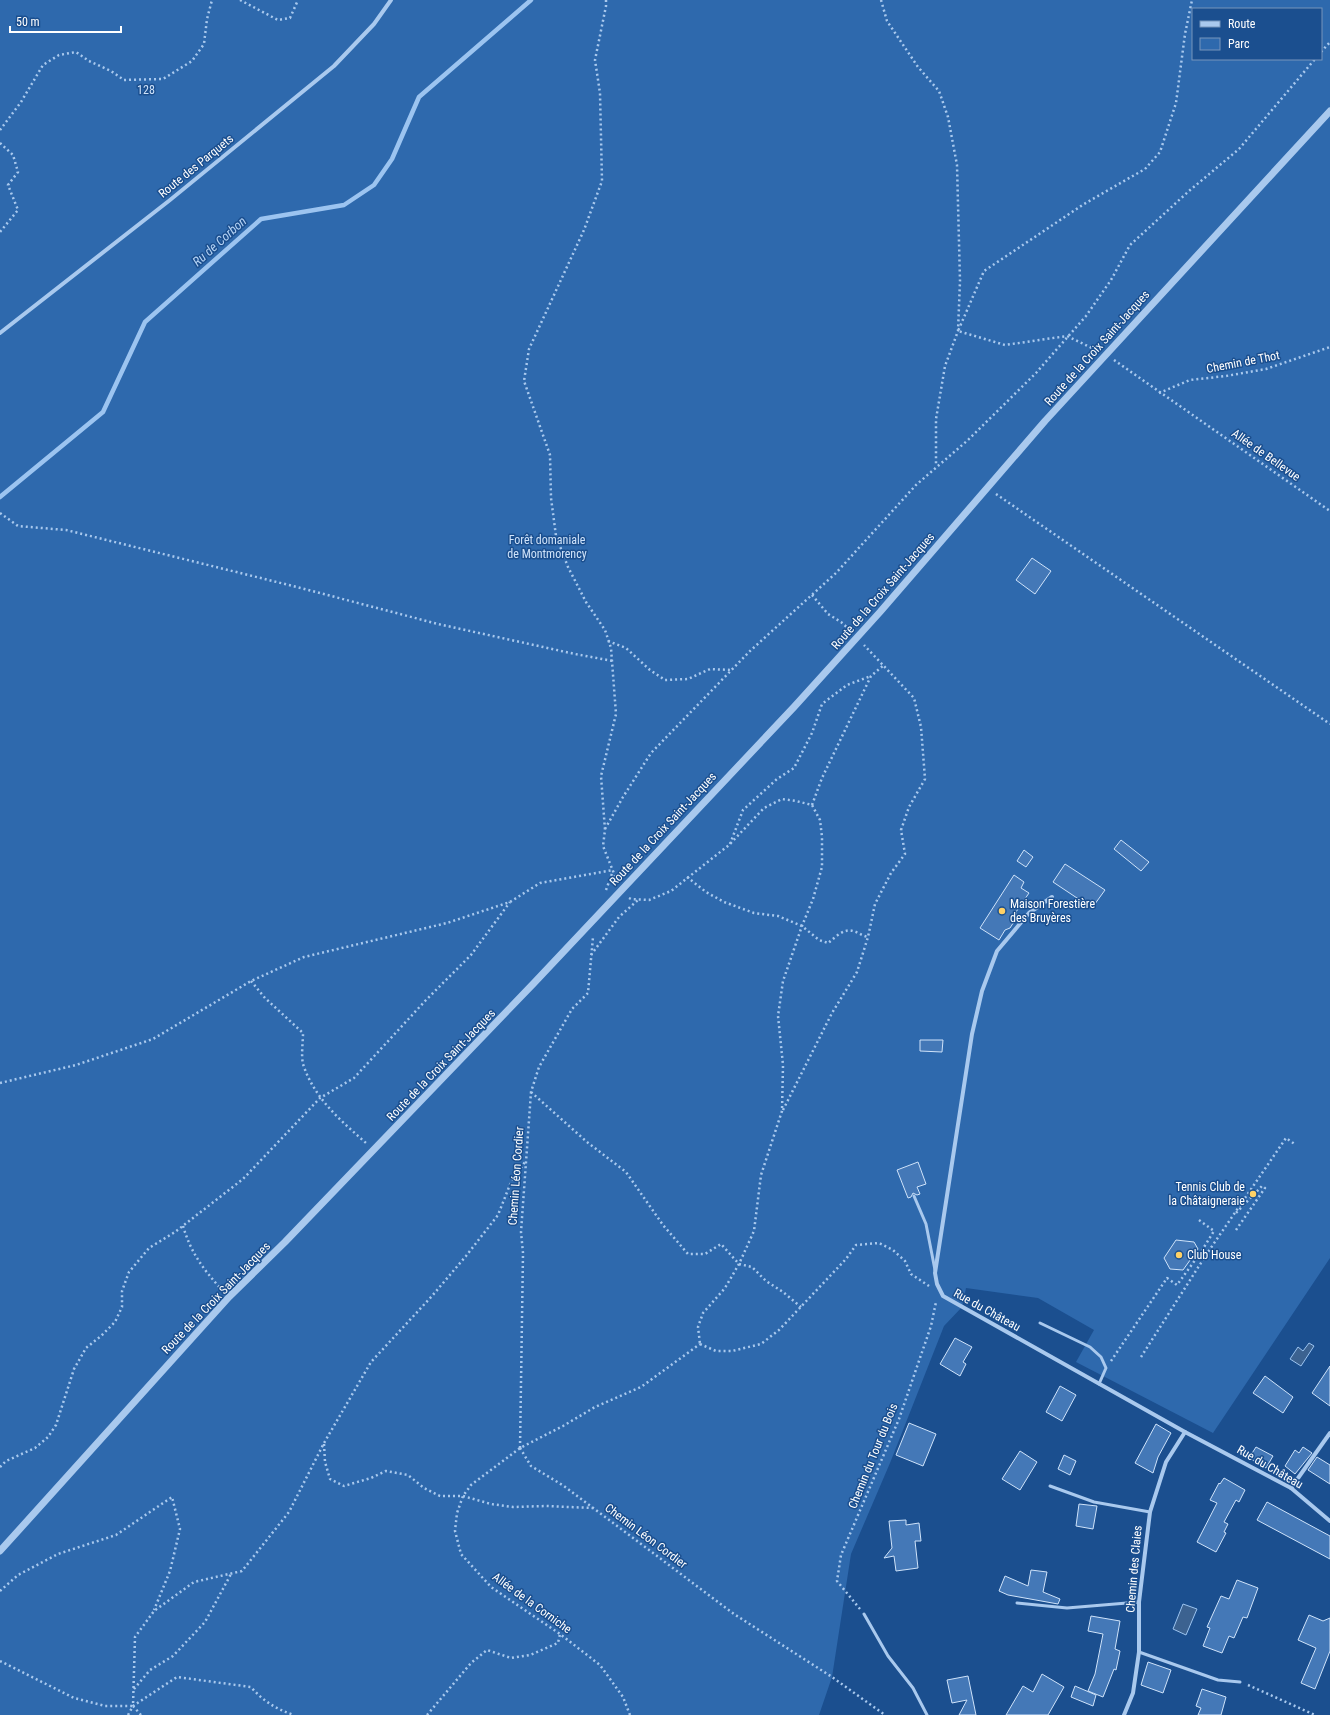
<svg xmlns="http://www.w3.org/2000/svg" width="1330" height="1715" font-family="'Roboto Condensed',sans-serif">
<rect width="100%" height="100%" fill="#1b4f8f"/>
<!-- green -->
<path fill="#2e69ad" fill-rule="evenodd" d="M0,0H1330V1258L1213,1433L1076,1362L1094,1330L1038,1298L966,1288L962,1307L944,1326L890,1463L851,1554L832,1677L819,1715H0ZM1193,9H1321V59H1193Z"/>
<!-- water -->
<g fill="#3c6290" stroke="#9cc4f0">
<polygon points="1309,1343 1314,1346 1301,1366 1290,1359 1298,1347 1303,1351"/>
<polygon points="1183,1604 1197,1609 1186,1635 1173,1629"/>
</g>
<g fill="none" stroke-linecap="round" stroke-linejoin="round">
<!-- stream -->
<polyline stroke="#9cc4f0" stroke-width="4.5" points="0,497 103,412 145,322 261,219 344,205 374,185 392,159 419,97 531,0"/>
</g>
<!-- building -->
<g fill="#4478b7" stroke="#cfe3fa">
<polygon points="1032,558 1051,571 1035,594 1016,580"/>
<polygon points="1121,840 1149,862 1141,871 1114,849"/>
<polygon points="1024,850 1033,857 1026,867 1017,861"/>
<polygon points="1065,864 1105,890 1092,908 1053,882"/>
<polygon points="1014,875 1024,882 1021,888 1029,893 1016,912 1017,917 1010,928 1005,930 999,940 980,928"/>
<polygon points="920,1040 943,1040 942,1052 920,1051"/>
<polygon points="918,1162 926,1184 917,1187 920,1194 917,1195 913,1193 911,1197 908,1198 897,1170"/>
<polygon points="1176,1240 1194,1242 1198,1249 1183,1270 1170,1269 1164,1258"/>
<polygon points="955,1338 972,1347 963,1362 966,1364 960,1376 940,1364"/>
<polygon points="1330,1366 1330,1406 1312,1393"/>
<polygon points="1265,1376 1293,1397 1283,1413 1253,1393"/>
<polygon points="1060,1386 1076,1395 1062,1421 1046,1412"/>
<polygon points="909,1423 936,1434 923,1466 896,1455"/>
<polygon points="1156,1424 1171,1433 1158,1457 1153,1473 1135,1463"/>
<polygon points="1256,1447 1273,1456 1266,1468 1249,1458"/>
<polygon points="1303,1447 1312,1453 1295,1474 1285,1466 1295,1450 1299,1453"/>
<polygon points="1020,1451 1037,1462 1020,1490 1002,1479"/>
<polygon points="1064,1455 1076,1461 1070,1475 1058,1469"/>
<polygon points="1317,1457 1330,1465 1330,1484 1308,1470"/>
<polygon points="1224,1478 1245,1490 1239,1502 1236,1500 1224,1522 1228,1524 1224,1532 1226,1533 1216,1552 1197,1542 1217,1503 1210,1500 1219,1483 1220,1484"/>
<polygon points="1267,1502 1330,1536 1330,1559 1257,1520"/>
<polygon points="1079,1504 1097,1506 1093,1529 1076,1526"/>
<polygon points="906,1520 906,1525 919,1523 921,1541 915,1541 918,1568 896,1571 894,1556 884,1558 892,1548 889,1521"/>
<polygon points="1031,1570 1047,1572 1043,1592 1060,1599 1058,1604 1008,1595 999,1591 1005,1576 1028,1586"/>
<polygon points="1237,1580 1258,1588 1247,1618 1243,1617 1234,1638 1229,1636 1222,1653 1203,1646 1210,1628 1207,1627 1221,1596 1229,1599"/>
<polygon points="1309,1615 1323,1621 1330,1618 1330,1651 1315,1689 1301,1683 1316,1648 1298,1640"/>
<polygon points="1091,1616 1120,1621 1115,1649 1120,1651 1116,1670 1114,1669 1103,1697 1088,1691 1095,1674 1103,1634 1088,1631"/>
<polygon points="1148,1662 1171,1670 1163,1693 1141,1685"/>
<polygon points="1042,1674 1064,1687 1048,1715 1006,1715 1023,1686 1033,1692"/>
<polygon points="968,1676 976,1715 959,1715 967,1700 952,1703 947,1680"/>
<polygon points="1075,1686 1096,1695 1093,1706 1071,1697"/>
<polygon points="1202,1689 1226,1697 1221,1715 1198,1715 1201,1708 1196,1706"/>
</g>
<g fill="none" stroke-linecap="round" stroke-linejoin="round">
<!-- path -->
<g stroke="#a9c9ee" stroke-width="2.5" stroke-dasharray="2 3" stroke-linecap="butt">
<polyline points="240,0 278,20 290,18 298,0"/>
<polyline points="606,0 606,6 595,60 600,93 602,181 584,230 529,349 524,381 550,455 551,498 556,536 568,567 586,602 605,630 611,648 616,714 601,776 605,830 603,846 617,881"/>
<polyline points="881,0 887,21 918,67 939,91 948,117 957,165 960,281 958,331 945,366 936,419 936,466"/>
<polyline points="1321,52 1330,42"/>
<polyline points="0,130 21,102 43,65 59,55 76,52 89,61 111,71 124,80 163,79 192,61 204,44 207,19 212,0"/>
<polyline points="0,143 13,155 18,172 8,185 18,210 0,232"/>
<polyline points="1096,350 1067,336 1005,345 958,331 984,271 1084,204 1145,169 1160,152 1176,103 1185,34 1192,0"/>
<polyline points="1114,360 1330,511"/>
<polyline points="1159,393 1190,380 1226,376 1266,369 1330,347"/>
<polyline points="996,494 1330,724"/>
<polyline points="0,513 18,526 66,530 297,587 438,624 575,654 613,661"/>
<polyline points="812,595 828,614 841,622 851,631"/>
<polyline points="608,641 626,648 650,670 665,680 688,679 710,669 731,670"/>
<polyline points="812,805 822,778 871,676 884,665"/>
<polyline points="605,829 623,797 651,753 750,651 836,573 916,485 968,440 1036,373 1086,316 1111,280 1130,245 1189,191 1239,149 1315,59"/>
<polyline points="730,844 743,810 777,779 794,768 812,733 822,704 847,685 871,676"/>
<path d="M687,877L706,892L724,902L754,913L778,916L802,926L819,940L828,943C835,938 843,928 853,931C858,932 862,936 868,937L875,904L891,873L905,854L901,830L909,807L925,779L921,727L914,698L864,645"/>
<polyline points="606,890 613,871"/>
<polyline points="629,898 631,899 649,900 671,891 729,845 764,808 782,799 796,801 812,805 820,820 822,837 822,867 813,899 802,926 783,981 778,1016 783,1065 782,1111 761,1175 754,1231 739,1264 725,1288 703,1313 698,1327 700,1344"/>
<polyline points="591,955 619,917 638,900"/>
<path d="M251,981L265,998L303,1033C303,1042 301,1055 303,1064C314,1098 340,1120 366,1143"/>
<polyline points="0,1083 76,1065 153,1039 251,981 304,957 447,923 510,902 540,883 613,870"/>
<polyline points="531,1092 587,1142 626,1172 663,1225 688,1254 705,1254 721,1244 739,1264 752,1267 766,1281 783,1292 801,1307"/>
<polyline points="783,1110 832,1013 857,972 868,937"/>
<polyline points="1199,1220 1214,1231 1201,1252"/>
<path d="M183,1226C191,1253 203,1269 222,1290"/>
<polyline points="1236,1230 1265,1188 1262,1186 1236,1213"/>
<polyline points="700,1344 716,1351 732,1351 761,1344 779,1330 846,1259 856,1245 879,1243 893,1250 905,1261 911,1274 929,1286"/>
<polyline points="1141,1357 1206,1255 1286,1138 1296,1145"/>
<polyline points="1111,1361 1167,1278 1177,1285 1201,1252 1206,1255"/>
<polyline points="324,1444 325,1462 330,1479 344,1486 371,1478 386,1471 408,1475 424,1488 440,1496 463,1496 491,1504 513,1507 546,1506 593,1508"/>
<polyline points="520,1448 523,1253 521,1232 531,1092 539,1067 572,1009 588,993 593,937"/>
<polyline points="520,1448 531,1466 564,1486 734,1614 832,1677 885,1715"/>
<polyline points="0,1467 6,1461 35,1448 48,1437 56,1425 74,1369 86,1348 101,1336 115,1322 122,1307 122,1291 129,1272 149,1248 175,1232 243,1179 320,1098 354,1078 426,1000 471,955 510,902"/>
<polyline points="0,1591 18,1575 58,1554 116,1535 172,1497 180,1529 170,1571 154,1610"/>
<polyline points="860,1609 837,1581 841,1555 899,1419 931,1326 936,1302"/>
<polyline points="0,1661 74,1698 105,1706 132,1706"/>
<polyline points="1248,1685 1315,1715"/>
<polyline points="134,1689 150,1670 173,1656 205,1622 231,1574"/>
<path d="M128,1715L133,1706L177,1677L251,1687C263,1701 276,1709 294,1715"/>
<polyline points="141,1715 133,1706 135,1637 154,1611 194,1582 242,1571 289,1512 324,1443 371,1362 432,1296 466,1256 498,1215 511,1182 525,1162"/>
<polyline points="427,1715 471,1663 487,1650 511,1658 530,1655 558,1643 560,1634"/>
<polyline points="630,1715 623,1697 600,1665 560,1634 491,1587 461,1554 455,1531 457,1513 463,1496 471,1485 520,1448 563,1426 595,1407 641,1387 700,1344"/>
</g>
<!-- service -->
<g stroke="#a9c9ee" stroke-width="3">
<polyline points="914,1196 926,1224 935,1270"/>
<polyline points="1040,1323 1090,1347 1101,1357 1106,1368 1099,1384"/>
<polyline points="1050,1486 1094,1502 1150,1512"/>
<polyline points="1017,1603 1067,1608 1139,1602"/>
<polyline points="864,1614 888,1656 913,1688 927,1715"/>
<polyline points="1139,1652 1218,1680 1240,1682"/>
</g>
<!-- minor -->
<g stroke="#a9c9ee" stroke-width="4">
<polyline points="0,333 170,200 334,66 374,24 391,0"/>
<polyline points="1052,897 1029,913 997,951 982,991 972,1034 935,1273 937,1284 943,1296 1185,1432 1291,1488 1330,1521"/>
<polyline points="1291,1488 1330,1433"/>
<polyline points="1124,1715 1133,1693 1139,1652 1139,1602 1150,1512 1166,1462 1185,1432"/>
</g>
<!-- tertiary -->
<polyline stroke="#a9c9ee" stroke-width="7" points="0,1551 229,1297 285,1242 534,983 794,707 880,612 1045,421 1330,111"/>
</g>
<!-- markers -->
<g fill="#ffd166" stroke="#1b4f8f" stroke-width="1.5">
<circle cx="1002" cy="911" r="4"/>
<circle cx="1253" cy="1194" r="4"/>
<circle cx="1179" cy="1255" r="4"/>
</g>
<g text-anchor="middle" stroke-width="3" stroke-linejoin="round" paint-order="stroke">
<!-- park labels -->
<g font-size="12" fill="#cfe3fa" stroke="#1b4f8f">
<text x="146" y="94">128</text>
<text x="547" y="544">Forêt domaniale<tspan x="547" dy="14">de Montmorency</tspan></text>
</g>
<!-- street labels -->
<g font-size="12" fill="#fff" stroke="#1b4f8f">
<text transform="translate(196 166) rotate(-39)" y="4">Route des Parquets</text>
<text transform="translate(1097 348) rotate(-48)" y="4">Route de la Croix Saint-Jacques</text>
<text transform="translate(1243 362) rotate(-11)" y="4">Chemin de Thot</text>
<text transform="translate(1266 455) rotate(35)" y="4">Allée de Bellevue</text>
<text transform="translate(883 591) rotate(-49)" y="4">Route de la Croix Saint-Jacques</text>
<text transform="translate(663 829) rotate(-47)" y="4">Route de la Croix Saint-Jacques</text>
<text transform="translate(441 1065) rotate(-46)" y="4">Route de la Croix Saint-Jacques</text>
<text transform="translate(516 1176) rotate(-86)" y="4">Chemin Léon Cordier</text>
<text transform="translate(216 1298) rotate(-46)" y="4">Route de la Croix Saint-Jacques</text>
<text transform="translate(987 1310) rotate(29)" y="4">Rue du Château</text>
<text transform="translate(873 1456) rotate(-68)" y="4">Chemin du Tour du Bois</text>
<text transform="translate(1270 1467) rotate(30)" y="4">Rue du Château</text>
<text transform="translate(646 1536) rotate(37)" y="4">Chemin Léon Cordier</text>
<text transform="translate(1134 1569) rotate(-85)" y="4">Chemin des Claies</text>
<text transform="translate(532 1603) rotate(36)" y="4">Allée de la Corniche</text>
</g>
<!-- poi labels -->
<g font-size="12" fill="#fff" stroke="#1b4f8f" text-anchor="start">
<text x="1010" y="908">Maison Forestière<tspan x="1010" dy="14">des Bruyères</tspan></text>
<text x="1245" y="1191" text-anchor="end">Tennis Club de<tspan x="1245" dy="14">la Châtaigneraie</tspan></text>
<text x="1187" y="1259">Club House</text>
</g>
<!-- water labels -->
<g font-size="13" font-style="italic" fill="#b5d3f5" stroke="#1b4f8f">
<text transform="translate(219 241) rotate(-42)" y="5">Ru de Corbon</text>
</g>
</g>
<!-- legend -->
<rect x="1192" y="8" width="130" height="52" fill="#1b4f8f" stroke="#7695bc"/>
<rect x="1200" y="21" width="20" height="6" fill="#a9c9ee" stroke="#7695bc"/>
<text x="1228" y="28" font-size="12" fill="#ffffff">Route</text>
<rect x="1200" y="38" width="20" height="12" fill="#2e69ad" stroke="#7695bc"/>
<text x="1228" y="48" font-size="12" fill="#ffffff">Parc</text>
<!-- scale -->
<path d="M10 26v6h111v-6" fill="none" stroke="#ffffff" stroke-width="2"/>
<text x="16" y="26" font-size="12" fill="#ffffff" stroke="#1b4f8f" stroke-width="3" paint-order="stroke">50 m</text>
</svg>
